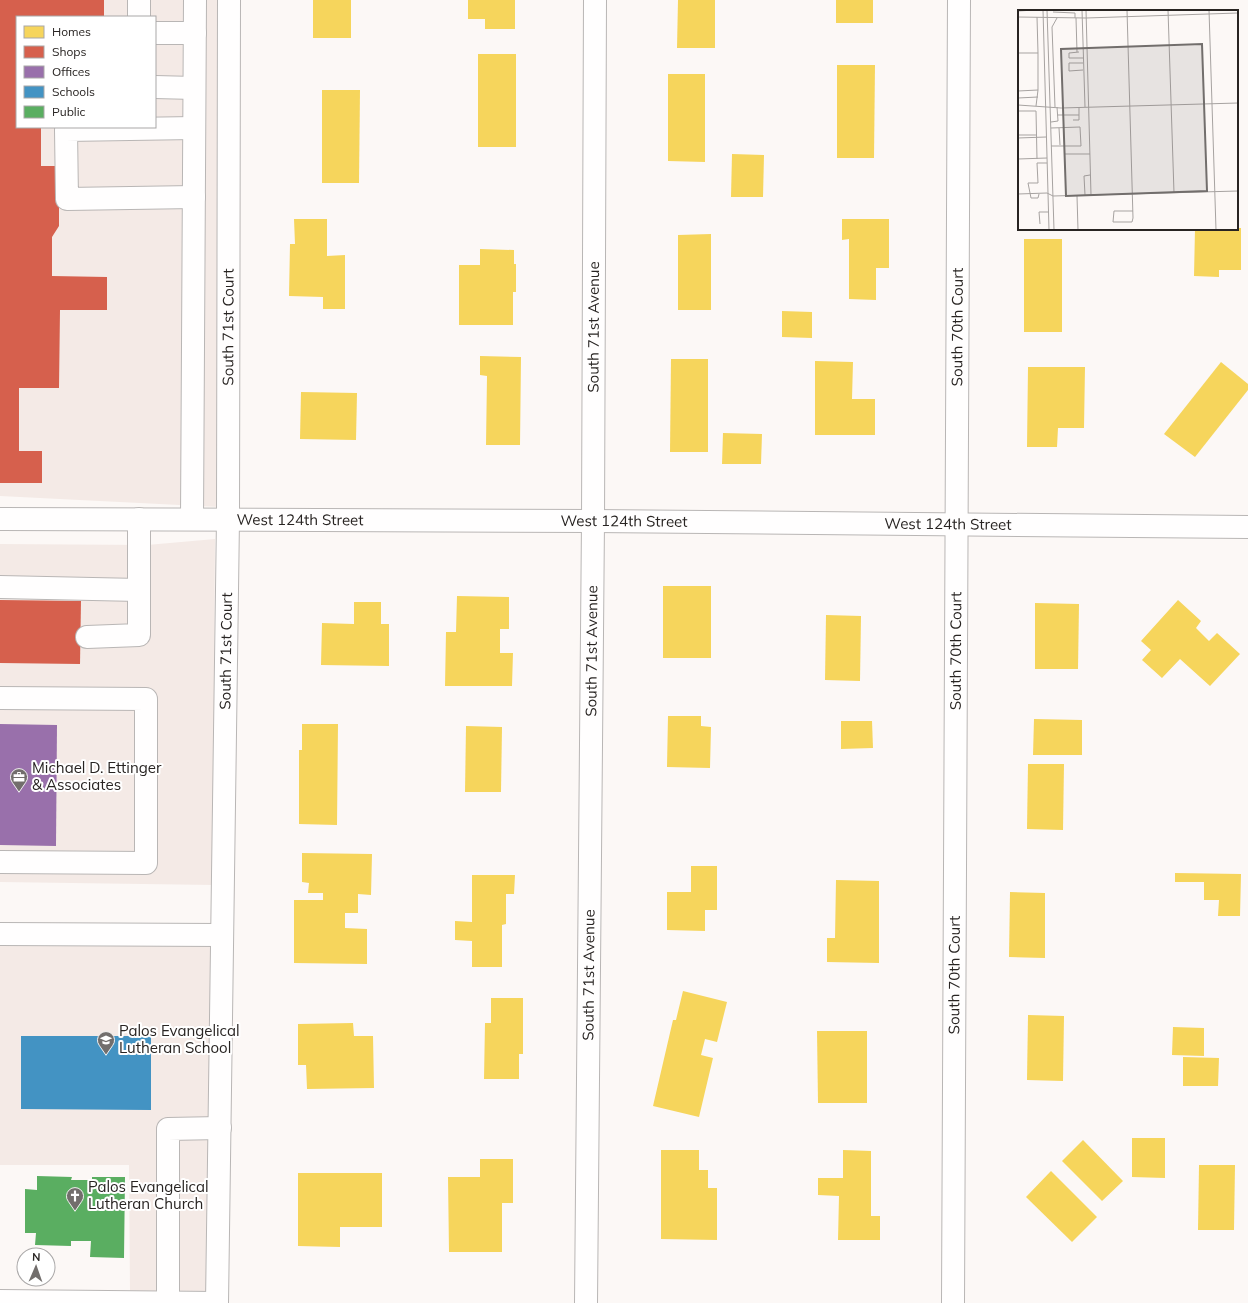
<svg xmlns="http://www.w3.org/2000/svg" width="1248" height="1303" font-family="Mulish,sans-serif">
<rect width="100%" height="100%" fill="#fcf8f6"/>
<!-- built -->
<g fill="#f4eae6" fill-rule="evenodd">
<path d="M0,0H220L219,507L0,496ZM17,17H155V127H17Z"/>
<polygon points="215,539 214,668 214,885 0,882 0,544 147,545"/>
<polygon points="0,944 214,946 210,1294 130,1291 129,1165 0,1165"/>
</g>
<!-- homes -->
<g fill="#f6d55c">
<rect x="313" y="0" width="38" height="38"/>
<polygon points="468,0 515,0 515,29 485,29 485,19 468,19"/>
<polygon points="678,0 715,0 715,48 677,48"/>
<rect x="836" y="0" width="37" height="23"/>
<rect x="478" y="54" width="38" height="93"/>
<polygon points="837,65 875,65 874,158 837,158"/>
<polygon points="668,74 705,74 705,162 668,161"/>
<polygon points="322,90 360,90 359,183 322,183"/>
<polygon points="732,154 764,155 763,197 731,197"/>
<polygon points="294,219 327,219 327,256 345,255 345,309 323,309 323,297 289,296 290,244 295,244"/>
<polygon points="842,219 889,219 889,268 876,268 876,300 849,299 849,239 842,240"/>
<polygon points="1237,228 1241,228 1241,270 1219,270 1219,277 1194,276 1195,229 1237,229"/>
<polygon points="711,234 711,310 678,310 678,235"/>
<rect x="1024" y="239" width="38" height="93"/>
<polygon points="480,249 514,250 514,264 516,264 516,292 513,292 513,325 459,325 459,265 480,265"/>
<polygon points="782,311 812,312 812,338 782,337"/>
<polygon points="480,356 521,357 520,445 486,445 487,376 480,375"/>
<polygon points="671,359 708,359 708,452 670,452"/>
<polygon points="815,361 853,362 852,399 875,399 875,435 815,435"/>
<polygon points="1221,362 1248,384 1248,390 1195,457 1164,434"/>
<polygon points="1028,367 1085,367 1084,428 1058,428 1057,447 1027,447"/>
<polygon points="301,392 357,393 356,440 300,439"/>
<polygon points="723,433 762,434 761,464 722,464"/>
<rect x="663" y="586" width="48" height="72"/>
<polygon points="457,596 509,597 509,629 500,629 500,653 513,653 512,686 445,686 446,632 456,632"/>
<polygon points="1178,600 1201,621 1196,628 1209,641 1217,633 1240,654 1210,686 1180,659 1162,678 1142,660 1151,650 1141,641"/>
<polygon points="354,602 381,602 381,624 389,624 389,666 321,665 322,623 354,624"/>
<polygon points="1035,603 1079,604 1078,669 1035,669"/>
<polygon points="826,615 861,616 860,681 825,680"/>
<polygon points="668,716 701,716 701,726 711,727 710,768 667,767"/>
<polygon points="1034,719 1082,720 1082,755 1033,755"/>
<polygon points="841,721 872,721 873,748 841,749"/>
<polygon points="302,724 338,724 337,825 299,824 299,750 302,750"/>
<polygon points="466,726 502,727 501,792 465,792"/>
<polygon points="1028,764 1064,764 1063,830 1027,829"/>
<polygon points="302,853 372,854 371,895 358,894 358,913 345,913 345,928 367,929 367,964 294,963 294,900 323,900 323,893 308,893 309,883 302,882"/>
<polygon points="691,866 717,866 717,910 705,910 705,931 667,930 667,892 691,892"/>
<polygon points="1175,873 1241,874 1240,916 1218,916 1219,900 1204,900 1204,882 1175,882"/>
<polygon points="472,875 515,875 514,894 506,894 506,924 502,925 502,967 472,967 472,941 455,940 455,921 472,922"/>
<polygon points="836,880 879,881 879,963 827,962 827,938 835,938"/>
<polygon points="1010,892 1045,893 1045,958 1009,957"/>
<polygon points="683,991 727,1002 717,1042 705,1039 701,1055 713,1058 699,1117 653,1106 673,1020 676,1020"/>
<polygon points="491,998 523,998 523,1054 519,1054 519,1079 484,1079 485,1023 491,1023"/>
<polygon points="1028,1015 1064,1016 1063,1081 1027,1080"/>
<polygon points="353,1023 354,1036 373,1036 374,1088 307,1089 306,1065 298,1065 298,1024"/>
<polygon points="1173,1027 1204,1028 1204,1056 1172,1055"/>
<polygon points="817,1031 867,1031 867,1103 818,1103"/>
<polygon points="1183,1057 1219,1058 1218,1086 1183,1086"/>
<polygon points="1132,1138 1165,1138 1165,1178 1132,1177"/>
<polygon points="1083,1140 1123,1181 1102,1201 1062,1161"/>
<polygon points="661,1150 699,1150 699,1170 708,1170 708,1188 717,1188 717,1240 661,1239"/>
<polygon points="843,1150 871,1151 871,1216 880,1216 880,1240 838,1240 839,1196 818,1195 818,1178 843,1178"/>
<polygon points="480,1159 513,1159 513,1203 502,1203 502,1252 449,1252 448,1177 480,1177"/>
<polygon points="1199,1165 1235,1165 1234,1230 1198,1230"/>
<polygon points="1051,1171 1097,1217 1072,1242 1026,1197"/>
<polygon points="298,1173 382,1173 382,1227 340,1227 340,1247 298,1246"/>
</g>
<!-- shops -->
<g fill="#d6604d">
<polygon points="0,0 104,0 104,17 17,17 17,127 41,127 41,166 59,166 59,226 52,237 52,276 107,277 107,310 60,310 59,388 19,388 19,451 42,451 42,483 0,483"/>
<polygon points="0,600 81,601 80,664 0,663"/>
</g>
<!-- offices -->
<polygon fill="#9970ab" points="0,724 57,725 56,846 0,845"/>
<!-- schools -->
<polygon fill="#4393c3" points="21,1036 151,1036 151,1110 21,1109"/>
<!-- public -->
<polygon fill="#5aae61" points="37,1176 72,1177 71,1180 92,1180 92,1177 125,1177 124,1258 90,1257 91,1241 71,1241 71,1246 35,1245 36,1233 25,1233 25,1189 37,1190"/>
<g fill="none" stroke-linecap="round" stroke-linejoin="round">
<!-- minor casing -->
<g stroke="#b9b6b5" stroke-width="24">
<g id="minor">
<polyline points="139,17 139,0"/>
<polyline points="155,33 195,33"/>
<polyline points="155,87 194,88"/>
<polyline points="194,197 67,199 66,130 194,128"/>
<path id="s1" d="M0,519L593,521L1248,527"/>
<polyline points="192,519 195,0"/>
<polyline points="0,587 139,590"/>
<polyline points="87,637 139,635 139,519"/>
<polyline points="0,698 146,699 146,863 0,862"/>
<polyline points="0,934 222,935"/>
<polyline points="0,1301 216,1303"/>
<polyline points="168,1303 168,1129 220,1128"/>
<path id="s2" d="M217,1303L228,519L229,0"/>
<path id="s3" d="M586,1303L593,521L595,0"/>
<path id="s4" d="M953,1303L959,0"/>
</g>
</g>
<!-- minor -->
<use href="#minor" stroke="#fffefe" stroke-width="22"/>
</g>
<!-- icons -->
<defs>
<g id="office-pin" transform="scale(0.9)"><path d="M0 17L-7.5 6A9.5 9.5 0 1 1 7.5 6Z" fill="#726e6c" stroke="#fff"/><path d="M-6-3h4V-5.5h4V-3h4V5H-6ZM-1-4.5V-3h2v-1.5ZM-6 0V1H6V0Z" fill="#fff"/></g>
<g id="school-pin" transform="scale(0.9)"><path d="M0 17L-7.5 6A9.5 9.5 0 1 1 7.5 6Z" fill="#726e6c" stroke="#fff"/><path d="M0-5L7-2L0 1L-7-2ZM-4 1L0 2.5L4 1V4Q0 6-4 4Z" fill="#fff"/></g>
<g id="church-pin" transform="scale(0.9)"><path d="M0 17L-7.5 6A9.5 9.5 0 1 1 7.5 6Z" fill="#726e6c" stroke="#fff"/><path d="M-1.2-6h2.4v3.5h3.3v2.4h-3.3V6h-2.4V-.1h-3.3v-2.4h3.3Z" fill="#fff"/></g>
</defs>
<g fill-rule="evenodd">
<use href="#office-pin" x="19" y="777"/>
<use href="#school-pin" x="106" y="1040"/>
<use href="#church-pin" x="75" y="1196"/>
</g>
<g text-anchor="middle" stroke-width="4" stroke-linejoin="round" paint-order="stroke">
<!-- street labels -->
<g font-size="15" fill="#282422" stroke="#fff">
<text dy="5" stroke="none"><textPath href="#s2" startOffset="976">South 71st Court</textPath></text>
<text dy="5" stroke="none"><textPath href="#s3" startOffset="976">South 71st Avenue</textPath></text>
<text dy="5" stroke="none"><textPath href="#s4" startOffset="976">South 70th Court</textPath></text>
<text dy="5" stroke="none"><textPath href="#s1" startOffset="300">West 124th Street</textPath></text>
<text dy="5" stroke="none"><textPath href="#s1" startOffset="624">West 124th Street</textPath></text>
<text dy="5" stroke="none"><textPath href="#s1" startOffset="948">West 124th Street</textPath></text>
<text dy="5" stroke="none"><textPath href="#s2" startOffset="652">South 71st Court</textPath></text>
<text dy="5" stroke="none"><textPath href="#s3" startOffset="652">South 71st Avenue</textPath></text>
<text dy="5" stroke="none"><textPath href="#s4" startOffset="652">South 70th Court</textPath></text>
<text dy="5" stroke="none"><textPath href="#s3" startOffset="328">South 71st Avenue</textPath></text>
<text dy="5" stroke="none"><textPath href="#s4" startOffset="328">South 70th Court</textPath></text>
</g>
<!-- poi labels -->
<g font-size="15" fill="#282422" stroke="#fff" text-anchor="start">
<text x="32" y="773">Michael D. Ettinger<tspan x="32" dy="17">&amp; Associates</tspan></text>
<text x="119" y="1036">Palos Evangelical<tspan x="119" dy="17">Lutheran School</tspan></text>
<text x="88" y="1192">Palos Evangelical<tspan x="88" dy="17">Lutheran Church</tspan></text>
</g>
</g>
<!-- overview -->
<g transform="translate(1018 10)">
<rect width="220" height="220" fill="#fcf8f6"/>
<path fill="none" stroke="#a7a3a1" stroke-width="1" d="M25,0L31,220M29,0L36,220M64,0L67,97M68,0L73,185M109,0L115,208L114,212H95L96,201H115M150,0L156,183M191,0L198,220M0,1L17,0M35,2L57,3V8M0,7L68,8L220,3M58,8L59,42M61,42L51,43V48H65M0,43H20L19,7M20,43V80M65,53H51V61L65,60M0,81L20,80L18,96M0,88L20,87M0,95L43,98L220,93M37,97L34,17L39,8M0,101H18L19,149M39,105H61M55,110H61V97M33,112L40,111L39,97M33,118L62,117L63,136H33M41,118L42,135M0,125H19M0,128L28,127M46,144H72M0,149L29,148M0,184L29,183L35,186L220,181M21,184L20,188H13L10,173H20L19,153H29M67,185L66,166L72,165M59,186L60,220M22,214L21,202H30"/>
<path fill="#726e6c" fill-opacity="0.15" stroke="#726e6c" stroke-width="2" d="M184,34L189,181L48,186L43,39Z"/>
<rect width="220" height="220" fill="none" stroke="#282422" stroke-width="2"/>
</g>
<!-- legend -->
<rect x="16" y="16" width="140" height="112" fill="#ffffff" stroke="#a9a7a7"/>
<rect x="24" y="26" width="20" height="12" fill="#f6d55c" stroke="#a9a7a7"/>
<text x="52" y="36" font-size="12" fill="#282422">Homes</text>
<rect x="24" y="46" width="20" height="12" fill="#d6604d" stroke="#a9a7a7"/>
<text x="52" y="56" font-size="12" fill="#282422">Shops</text>
<rect x="24" y="66" width="20" height="12" fill="#9970ab" stroke="#a9a7a7"/>
<text x="52" y="76" font-size="12" fill="#282422">Offices</text>
<rect x="24" y="86" width="20" height="12" fill="#4393c3" stroke="#a9a7a7"/>
<text x="52" y="96" font-size="12" fill="#282422">Schools</text>
<rect x="24" y="106" width="20" height="12" fill="#5aae61" stroke="#a9a7a7"/>
<text x="52" y="116" font-size="12" fill="#282422">Public</text>
<!-- north arrow -->
<g transform="translate(36 1267) rotate(2)"><circle r="19" fill="#ffffff" stroke="#a9a7a7"/>
<path d="M0-3L7 15L0 10L-7 15Z" fill="#726e6c"/>
<text y="-6" font-size="11" font-weight="bold" text-anchor="middle" fill="#282422">N</text>
</g>
</svg>
